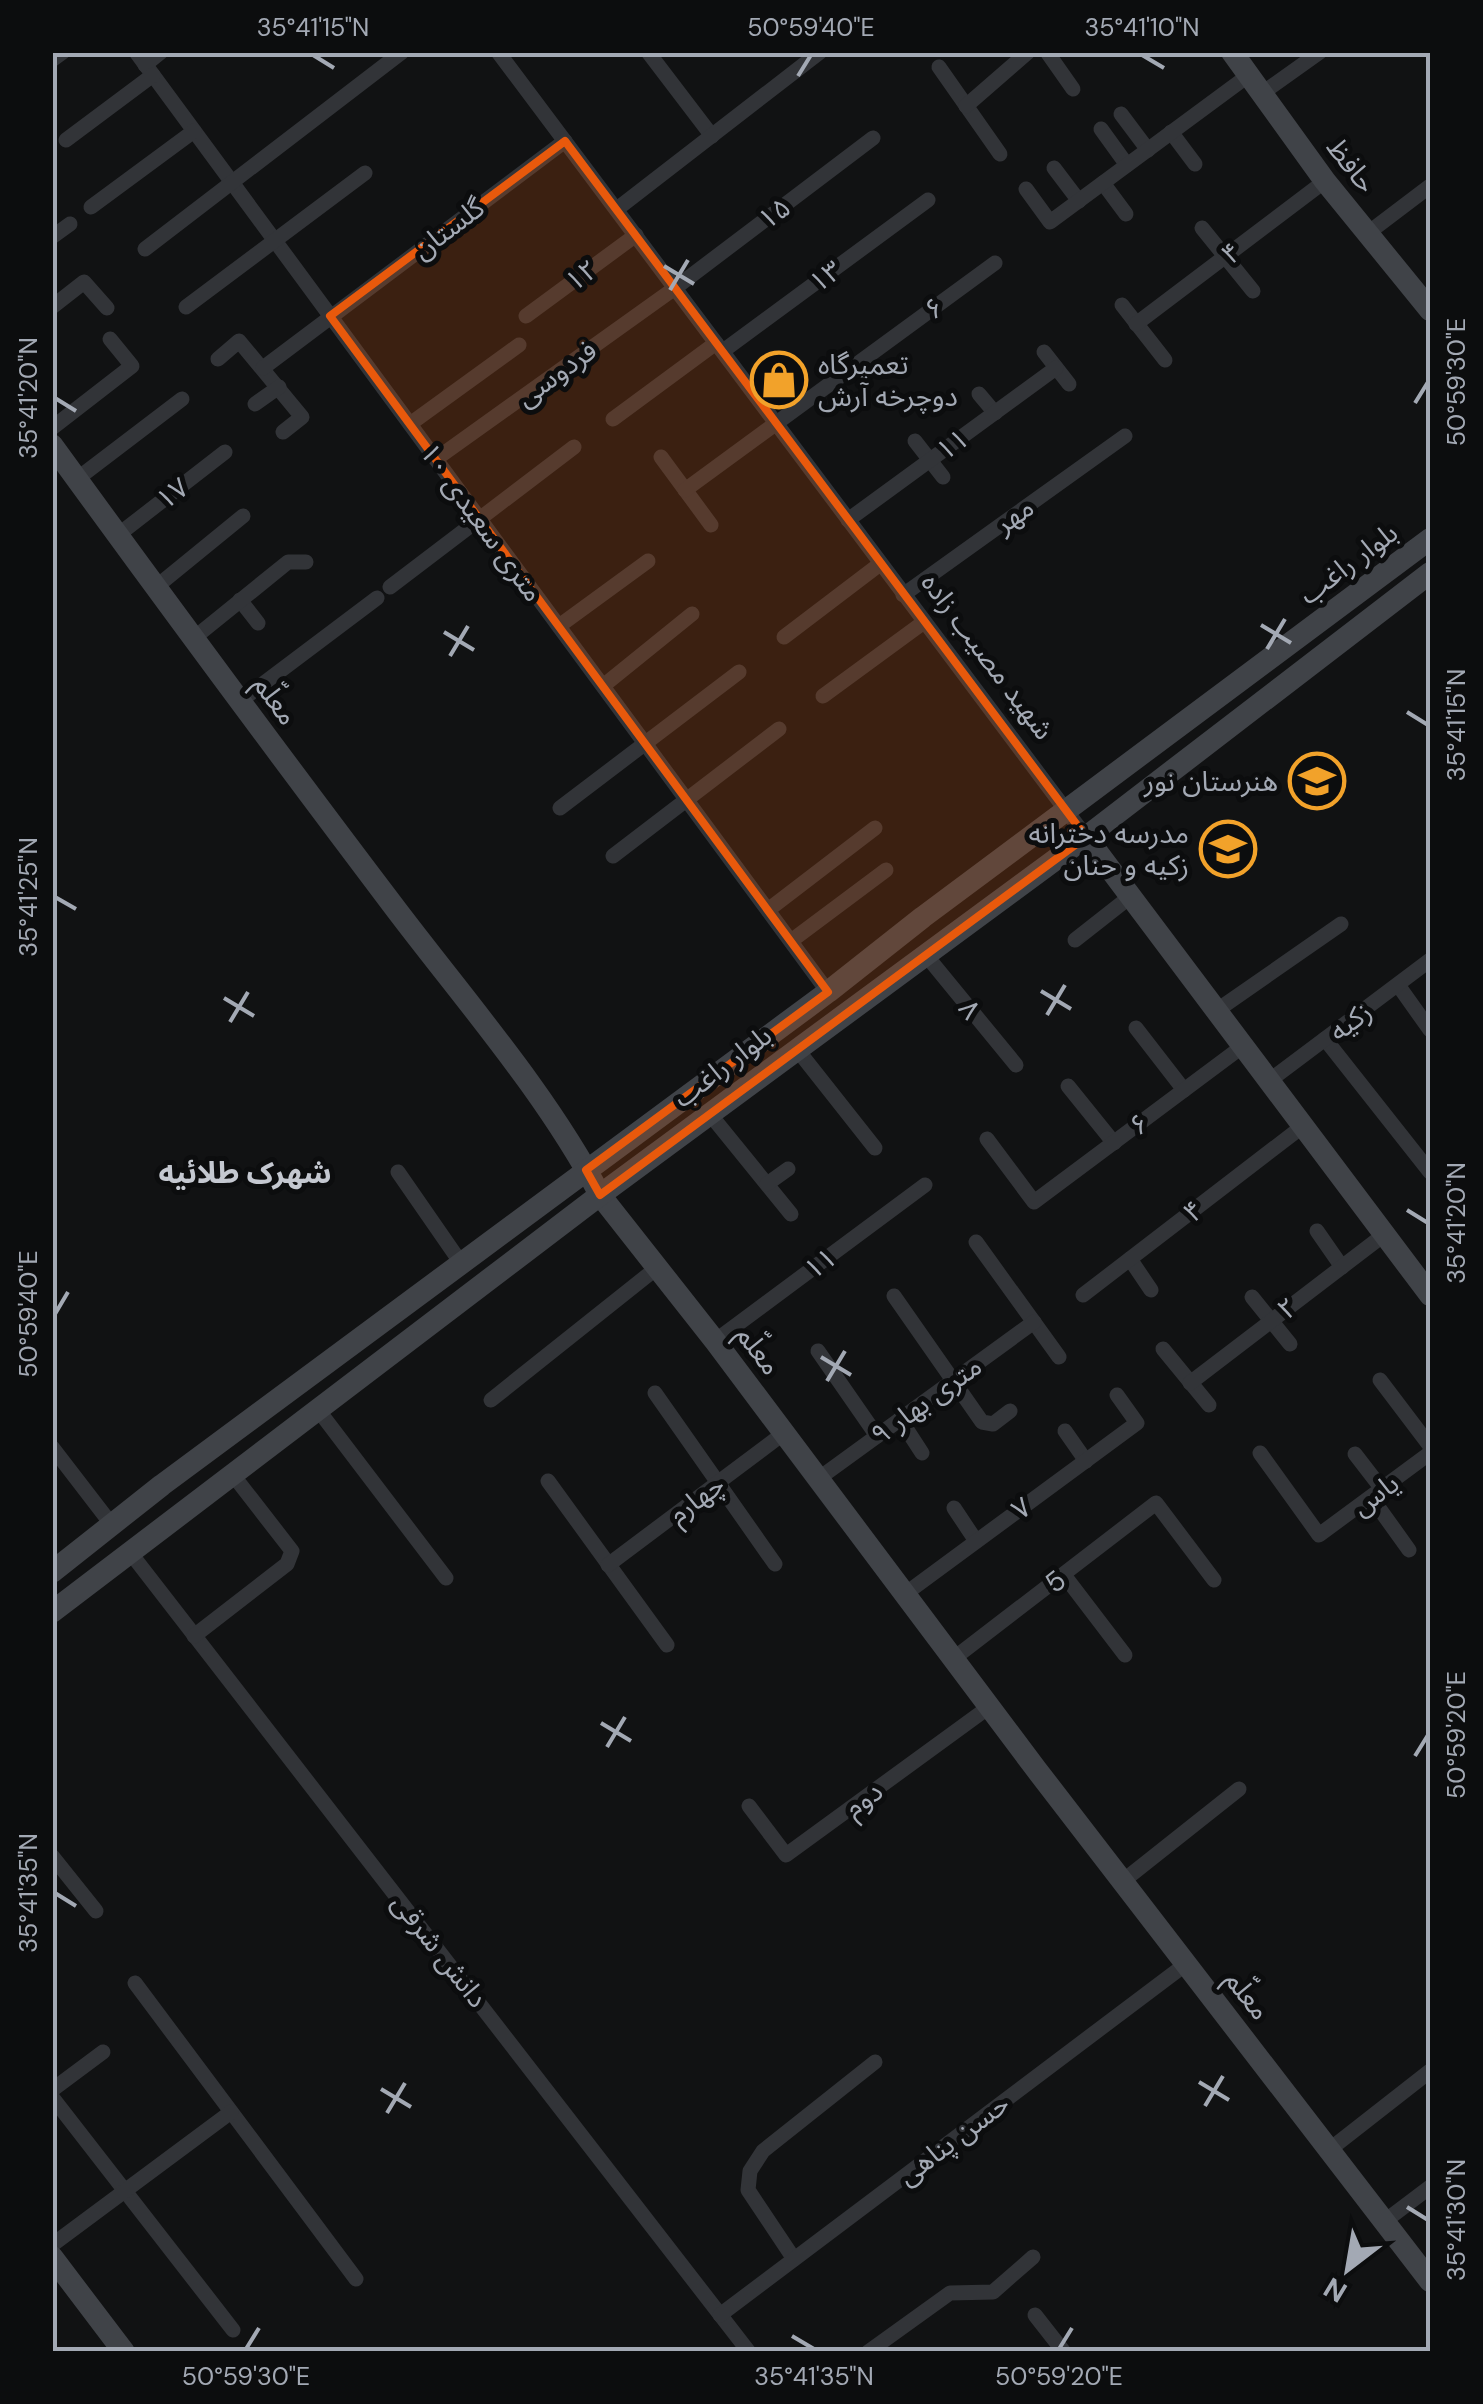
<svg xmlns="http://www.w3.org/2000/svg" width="1483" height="2404" font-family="'DM Sans','Noto Sans Arabic',sans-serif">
<rect width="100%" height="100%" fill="#111213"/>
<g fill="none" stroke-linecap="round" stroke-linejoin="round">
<!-- street -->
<g stroke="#323438" stroke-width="15">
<polyline points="136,52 828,992"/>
<polyline points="498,52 1086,837"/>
<polyline points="648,52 712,136"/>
<polyline points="1047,52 1073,89"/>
<polyline points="52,60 63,52"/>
<polyline points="145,65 161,52"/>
<polyline points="939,67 1000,154"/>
<polyline points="1261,94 1320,52"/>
<polyline points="966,106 1028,52"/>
<polyline points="1121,114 1148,150"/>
<polyline points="1101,129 1127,165"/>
<polyline points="1171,132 1195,164"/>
<polyline points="66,140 153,75"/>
<polyline points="1054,168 1079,201"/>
<polyline points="1103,183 1126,214"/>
<polyline points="1026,189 1050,222 1249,75"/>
<polyline points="91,207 194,131"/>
<polyline points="617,209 820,52"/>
<polyline points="1202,228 1253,291"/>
<polyline points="1368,233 1430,186"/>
<polyline points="52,237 70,224"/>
<polyline points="145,249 402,52"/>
<polyline points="1122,305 1165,360"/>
<polyline points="52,307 84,282 107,308"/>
<polyline points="186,307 365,173"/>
<polyline points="526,316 636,235"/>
<polyline points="1136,324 1325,181"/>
<polyline points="723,351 928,200"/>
<polyline points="1044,352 1069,384"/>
<polyline points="218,359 239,341 302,417 283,432"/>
<polyline points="263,368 565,141"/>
<polyline points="979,394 995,413"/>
<polyline points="255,404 279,387"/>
<polyline points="613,419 716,343"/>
<polyline points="410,424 519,345"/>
<polyline points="52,428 132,366 110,339"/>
<polyline points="915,441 943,477"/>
<polyline points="661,457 711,525"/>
<polyline points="436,459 675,288 873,138"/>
<polyline points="77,479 182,399"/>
<polyline points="685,490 995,263"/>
<polyline points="848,520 1056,368"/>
<polyline points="118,535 225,452"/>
<polyline points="156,587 243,516"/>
<polyline points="390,587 574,447"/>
<polyline points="903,595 1125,436"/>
<polyline points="240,600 258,623"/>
<polyline points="559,626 648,561"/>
<polyline points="784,637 880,564"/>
<polyline points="194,638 288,562 306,562"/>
<polyline points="603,686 692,614"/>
<polyline points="823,696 924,622"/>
<polyline points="239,702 377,598"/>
<polyline points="560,808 739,672"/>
<polyline points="613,856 779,729"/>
<polyline points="768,910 875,828"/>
<polyline points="1075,940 1131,896"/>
<polyline points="791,941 886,870"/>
<polyline points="925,954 1016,1065"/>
<polyline points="1398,985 1430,1030"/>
<polyline points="1216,1011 1341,924"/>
<polyline points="1136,1028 1184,1090"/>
<polyline points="1325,1039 1430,1172"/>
<polyline points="796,1048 875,1148"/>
<polyline points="1269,1081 1430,960"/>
<polyline points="1068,1086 1114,1143"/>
<polyline points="709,1113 791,1214"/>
<polyline points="987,1139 1034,1202 1243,1046"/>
<polyline points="398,1172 461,1263"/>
<polyline points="767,1184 788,1169"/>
<polyline points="1317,1231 1342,1267"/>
<polyline points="976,1242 1059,1357"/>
<polyline points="1130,1259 1151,1290"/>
<polyline points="1083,1295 1303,1126"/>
<polyline points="894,1296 982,1422 993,1424 1010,1411"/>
<polyline points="1252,1297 1290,1344"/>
<polyline points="715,1341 925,1185"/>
<polyline points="1163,1349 1209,1405"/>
<polyline points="818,1351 877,1436"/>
<polyline points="1380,1380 1430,1446"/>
<polyline points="1190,1383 1385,1234"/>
<polyline points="655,1393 775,1564"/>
<polyline points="491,1400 658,1267"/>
<polyline points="319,1411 446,1578"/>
<polyline points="900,1419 922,1453"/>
<polyline points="1065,1431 1086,1461"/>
<polyline points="52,1447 112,1525"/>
<polyline points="1260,1453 1319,1535 1430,1453"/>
<polyline points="1355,1454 1382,1489"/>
<polyline points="818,1479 1034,1322"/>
<polyline points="548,1481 667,1645"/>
<polyline points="1371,1497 1409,1550"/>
<polyline points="954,1508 976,1541"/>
<polyline points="129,1551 749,2352"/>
<polyline points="608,1565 784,1433"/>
<polyline points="1064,1575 1125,1655"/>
<polyline points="905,1594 1137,1423 1117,1395"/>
<polyline points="194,1636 287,1564 292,1551 233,1475"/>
<polyline points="953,1659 1156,1503 1214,1580"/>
<polyline points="749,1806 786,1855 989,1707"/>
<polyline points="52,1856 96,1911"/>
<polyline points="1123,1881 1239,1789"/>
<polyline points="135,1983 356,2279"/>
<polyline points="52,2090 103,2052"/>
<polyline points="52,2097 233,2330"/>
<polyline points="1329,2150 1430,2071"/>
<polyline points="1385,2221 1430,2187"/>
<polyline points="52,2245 231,2112"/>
<polyline points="794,2259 748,2190 750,2171 763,2151 875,2062"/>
<polyline points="720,2315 1186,1964"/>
<polyline points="1035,2315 1064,2352"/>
<polyline points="868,2352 950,2293 993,2292 1033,2257"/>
</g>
<!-- secondary -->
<g stroke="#404348" stroke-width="22">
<polyline points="1232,52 1325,181 1430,310"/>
<path d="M52,445C164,599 277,752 392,904C462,997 546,1092 600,1195L715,1341L1036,1769L1430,2281"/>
<polyline points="1086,837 1430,1295"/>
<polyline points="52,1572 162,1485 828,992 923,917 1430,539"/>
<polyline points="52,1612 600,1195 1086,837 1430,573"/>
<polyline points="52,2257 124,2352"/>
</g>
</g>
<!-- marked area -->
<path fill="#e8590c" fill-opacity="0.2" stroke="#e8590c" stroke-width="8" stroke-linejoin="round" d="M565,141L1086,837L600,1195L586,1170L828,992L330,316Z"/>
<!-- ticks -->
<path fill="none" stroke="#a3a9b4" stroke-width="4" d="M313,55L334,68M1142,55L1164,68M798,76L811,55M664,266L694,284M670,290L688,260M55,398L76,411M1415,403L1428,382M1261,625L1291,643M444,632L474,650M1267,649L1285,619M450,656L468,626M1407,712L1428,725M55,897L76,909M1041,991L1071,1009M224,998L254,1016M1047,1015L1065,985M230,1022L248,992M1407,1210L1428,1223M55,1314L68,1292M821,1357L851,1375M827,1381L845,1351M601,1723L631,1741M607,1747L625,1717M1415,1756L1428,1735M55,1893L76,1906M1199,2082L1229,2100M381,2089L411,2107M1205,2106L1223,2076M387,2113L405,2083M1407,2207L1428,2220M792,2336L814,2349M246,2349L259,2328M1059,2349L1072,2328"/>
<!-- icons -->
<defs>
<g id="shop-ring" transform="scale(2.875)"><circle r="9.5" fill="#0c0d0e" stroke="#f2a22a" stroke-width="1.5"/><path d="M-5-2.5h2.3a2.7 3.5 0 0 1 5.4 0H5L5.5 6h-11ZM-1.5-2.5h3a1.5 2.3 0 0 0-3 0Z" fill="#f2a22a"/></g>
<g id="school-ring" transform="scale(2.875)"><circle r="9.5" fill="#0c0d0e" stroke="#f2a22a" stroke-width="1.5"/><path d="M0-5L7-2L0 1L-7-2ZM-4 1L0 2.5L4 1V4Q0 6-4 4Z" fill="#f2a22a"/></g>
</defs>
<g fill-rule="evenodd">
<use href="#shop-ring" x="779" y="380"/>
<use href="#school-ring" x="1317" y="781"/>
<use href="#school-ring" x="1228" y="849"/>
</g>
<g text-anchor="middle" stroke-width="10" stroke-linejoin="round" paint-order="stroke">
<!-- street labels -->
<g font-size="28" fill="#a3a9b4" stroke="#0c0d0e">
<text transform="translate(1352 165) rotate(52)" y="10">حافظ</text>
<text transform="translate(774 213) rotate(-37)" y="10">۱۵</text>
<text transform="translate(448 228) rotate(-37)" y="10">گلستان</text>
<text transform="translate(1231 253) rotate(-37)" y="10">۴</text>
<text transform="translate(581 275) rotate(-36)" y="10">۱۲</text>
<text transform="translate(825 276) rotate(-36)" y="10">۱۳</text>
<text transform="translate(934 308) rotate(-37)" y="10">۶</text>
<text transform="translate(556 373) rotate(-36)" y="10">فردوسی</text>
<text transform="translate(952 444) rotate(-36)" y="10">۱۱</text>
<text transform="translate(172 493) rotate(-38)" y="10">۱۷</text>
<text transform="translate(1014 515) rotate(-35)" y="10">مهر</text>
<text transform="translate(482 522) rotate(54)" y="10">۱۰ متری سعیدی</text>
<text transform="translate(1348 563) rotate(-37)" y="10">بلوار راغب</text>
<text transform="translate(988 656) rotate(53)" y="10">شهید مصیب زاده</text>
<text transform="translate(276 700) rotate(54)" y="10">معلّم</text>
<text transform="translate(970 1009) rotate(51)" y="10">۸</text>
<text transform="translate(1350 1021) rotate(-37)" y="10">زکیه</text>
<text transform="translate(722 1066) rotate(-37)" y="10">بلوار راغب</text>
<text transform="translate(1139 1124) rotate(-37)" y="10">۶</text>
<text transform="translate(1193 1211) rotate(-38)" y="10">۴</text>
<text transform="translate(820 1263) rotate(-37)" y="10">۱۱</text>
<text transform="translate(1287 1308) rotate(-37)" y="10">۲</text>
<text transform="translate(759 1350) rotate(53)" y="10">معلّم</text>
<text transform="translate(926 1400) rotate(-36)" y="10">۹ متری بهار</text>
<text transform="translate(1375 1494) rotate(-36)" y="10">یاس</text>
<text transform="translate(696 1499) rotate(-37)" y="10">چهارم</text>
<text transform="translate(1021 1508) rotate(-36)" y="10">۷</text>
<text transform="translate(1055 1581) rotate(-38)" y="10">5</text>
<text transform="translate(863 1799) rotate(-36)" y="10">دوم</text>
<text transform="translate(440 1950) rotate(52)" y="10">دانش شرقی</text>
<text transform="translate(1248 1995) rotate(52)" y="10">معلّم</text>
<text transform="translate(953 2139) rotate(-37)" y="10">حسن پناهی</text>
</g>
<!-- poi labels -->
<g font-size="28" fill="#a3a9b4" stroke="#0c0d0e" text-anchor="end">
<text x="818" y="374" text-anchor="start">تعمیرگاه<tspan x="818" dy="32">دوچرخه آرش</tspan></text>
<text x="1278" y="791">هنرستان نور</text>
<text x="1189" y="843">مدرسه دخترانه<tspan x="1189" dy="32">زکیه و حنان</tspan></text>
</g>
<!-- neighbourhood labels -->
<g font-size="30" font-weight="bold" fill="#c4c8d0" stroke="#0c0d0e">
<text x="245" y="1183">شهرک طلائیه</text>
</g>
</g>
<!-- border -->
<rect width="1483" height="2404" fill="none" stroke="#0c0d0e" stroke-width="110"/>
<!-- north arrow -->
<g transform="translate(1348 2269) rotate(211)" stroke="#0c0d0e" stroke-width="8" paint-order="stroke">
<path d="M0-8L18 38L0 25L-18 38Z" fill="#a3a9b4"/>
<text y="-15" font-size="28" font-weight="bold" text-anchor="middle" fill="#a3a9b4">N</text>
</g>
<rect x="55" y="55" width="1373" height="2294" fill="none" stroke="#a3a9b4" stroke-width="4"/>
<g font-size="25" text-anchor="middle" fill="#a3a9b4">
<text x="313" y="36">35°41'15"N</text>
<text x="811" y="36">50°59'40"E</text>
<text x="1142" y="36">35°41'10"N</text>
<text transform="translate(1456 382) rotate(-90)" y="9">50°59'30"E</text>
<text transform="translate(28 398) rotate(-90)" y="9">35°41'20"N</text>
<text transform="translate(1456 725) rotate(-90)" y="9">35°41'15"N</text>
<text transform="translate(28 897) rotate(-90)" y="9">35°41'25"N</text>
<text transform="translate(1456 1223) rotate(-90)" y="9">35°41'20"N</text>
<text transform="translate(28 1314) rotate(-90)" y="9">50°59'40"E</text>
<text transform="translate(1456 1735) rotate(-90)" y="9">50°59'20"E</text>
<text transform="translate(28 1893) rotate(-90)" y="9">35°41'35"N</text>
<text transform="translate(1456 2220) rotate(-90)" y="9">35°41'30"N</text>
<text x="246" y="2385">50°59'30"E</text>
<text x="814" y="2385">35°41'35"N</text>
<text x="1059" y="2385">50°59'20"E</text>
</g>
</svg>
